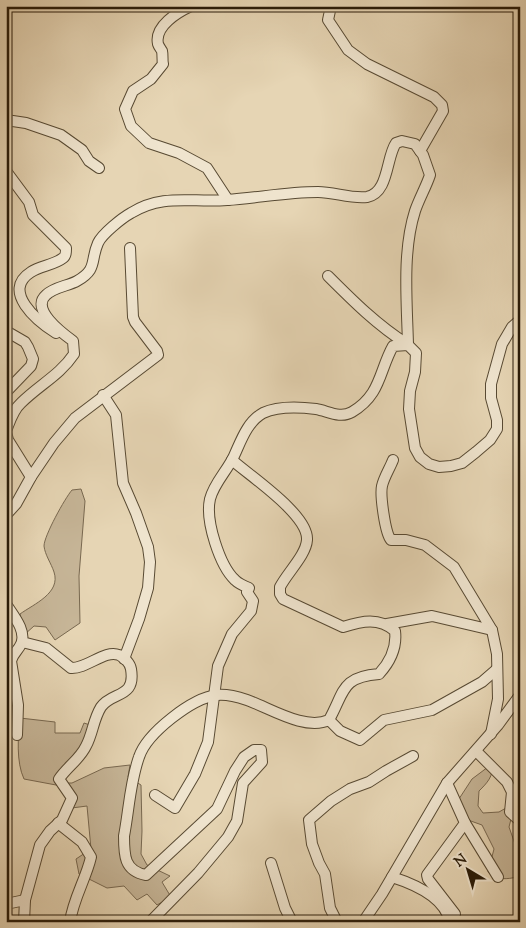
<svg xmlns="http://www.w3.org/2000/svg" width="526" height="928" font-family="'Sorts Mill Goudy',serif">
<rect width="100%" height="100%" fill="#e6d5b4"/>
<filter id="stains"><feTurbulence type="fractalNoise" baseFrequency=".004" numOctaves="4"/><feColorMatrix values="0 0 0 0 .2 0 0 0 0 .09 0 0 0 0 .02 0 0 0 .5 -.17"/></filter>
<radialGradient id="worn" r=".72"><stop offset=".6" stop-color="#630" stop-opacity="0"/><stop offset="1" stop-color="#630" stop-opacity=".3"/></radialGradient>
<!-- green -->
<g fill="#c6b597" stroke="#786850">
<path d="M81,489L85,501L79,576L80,623L55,640L46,627L34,626L24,635L20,614C34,604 61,593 54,572C51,563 45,555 44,546C44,536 65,498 72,490Z"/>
<path d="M20,718L55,722V733H80L84,723L90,725L84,747L61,783H72L104,768L130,765L128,777L141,785L142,831L141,854L147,865L170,876L162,882L171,897L157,905L147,894L137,900L124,886L107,888L79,874L76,859L91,849L87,806L64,809L67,793L56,785L24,779C16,762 18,736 20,718Z"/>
<path d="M492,764C494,776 487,783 479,791L478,806L483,813L499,812L506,808L511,819L509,827L515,844L520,842V873L518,877C506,879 499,881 488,872L494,849L482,825L468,820L455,805L472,779Z"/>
</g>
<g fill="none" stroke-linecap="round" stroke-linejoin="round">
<!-- minor casing -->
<g stroke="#584a33" stroke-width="12">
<g id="minor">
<path d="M191,6C178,12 154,26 158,44C159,47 161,49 162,51C163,55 162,60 163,64L151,79L133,91L125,109L131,126L149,143L179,153L207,168L228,200"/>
<polyline points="331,6 328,20 348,50 367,64 434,97 442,105 443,111 420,151"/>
<polyline points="6,120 26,123 61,135 82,150 89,161 99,168"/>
<path d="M6,171L29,202L33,215L66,248C66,252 66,256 63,258C54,265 40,266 31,272C1,291 37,321 56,333"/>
<path d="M328,276C353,301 377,325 407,344"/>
<polyline points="6,331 25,342 28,347 33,359 31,366 6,392"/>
<polyline points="103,395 116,415 123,483 136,513 148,547 150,562 148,588 139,619 124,659"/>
<path d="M6,431C10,421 13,410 21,403C39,385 60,375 74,354L73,341C62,333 30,309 46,295C54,287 68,286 77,281C98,269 90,261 98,243C102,234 122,218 131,213C163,193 192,203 227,200C257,198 287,192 318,192C334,192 351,199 367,197C389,193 386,157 396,143L402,141L415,144L423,155L430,175C426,187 419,199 415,211C402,252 407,302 408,345"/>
<polyline points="6,432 8,440 31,477"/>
<path d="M393,460C390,468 384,477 382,486C380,495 385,533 391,540H406L425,545L454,567L492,630L497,654L498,699L491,734"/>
<polyline points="6,515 16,504 31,477 54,443 75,418 158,355 157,351 135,322 133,317 130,248"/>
<path d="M6,604C13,615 27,631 21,644C18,651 13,653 11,661L18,705L17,735"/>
<polyline points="387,624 432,616 492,630"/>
<path d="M22,642L46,648L71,668C87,669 105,649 119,655C124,657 130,663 131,669C136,699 112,691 101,707C93,720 93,733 86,746C80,759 67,767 59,779L72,798L62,820L50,831L40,845L25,900L24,922"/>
<polyline points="329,720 340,731 360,740 384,720 432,710 482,682 497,669"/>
<polyline points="476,751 507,782 512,792 510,812 520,821"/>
<polyline points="447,783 465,823 427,875 428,879 455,914"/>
<path d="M155,795L175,808L195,774L208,742L218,666L232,634L251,611L253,601L247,592L249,588C244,586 239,584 235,580C220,566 205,521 210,499C214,483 227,471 234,456C241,441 247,422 263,413C278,406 300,407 316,409C328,411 340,419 352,412C381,395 379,371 393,346L408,345L416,353L415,372L410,391L409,409L415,448L420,457L429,464L439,467L451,466L462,463L476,452L490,440L497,429V420L491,398V384L502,344L512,327L520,320"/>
<path d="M58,823L82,842L91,857C86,879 73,899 70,922"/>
<polyline points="465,823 498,877"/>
<polyline points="271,863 285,908 292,922"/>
<path d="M392,877C414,884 445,897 450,922"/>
<polyline points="6,904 25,900"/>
<path d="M150,922L198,873L228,837L237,821L243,783L262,762L261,750H254L244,757L235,771L217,809L146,875C124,871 124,855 124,836C129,810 130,782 139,757C147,733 192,698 217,695C227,694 238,697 247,700C270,708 305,731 329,720C345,691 341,677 379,674C390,662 397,647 395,631C379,617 362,621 343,627L283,599L280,594V587C287,573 306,555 307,540C309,515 250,476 232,460"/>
<polyline points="337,922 330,908 325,874 319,863 312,844 309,820 331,801 350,789 369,782 386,771 413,756"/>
<polyline points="363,922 382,894 447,783 498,725 520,695"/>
<polyline points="518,922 520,919"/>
</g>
</g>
<!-- minor -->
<use href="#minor" stroke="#efe4ce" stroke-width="10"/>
</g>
<!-- margin -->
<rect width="526" height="928" fill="none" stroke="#e6d5b4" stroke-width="25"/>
<rect x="8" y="8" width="511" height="913" fill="none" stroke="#291b08" stroke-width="2.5"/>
<rect x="12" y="12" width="501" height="903" fill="none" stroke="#291b08"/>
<!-- north arrow -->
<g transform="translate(468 870) rotate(322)" stroke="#efe4ce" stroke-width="4" paint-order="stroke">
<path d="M0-4L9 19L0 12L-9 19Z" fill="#291b08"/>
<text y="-8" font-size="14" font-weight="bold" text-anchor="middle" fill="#291b08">N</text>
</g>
<rect width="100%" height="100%" filter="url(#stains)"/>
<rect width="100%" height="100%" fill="url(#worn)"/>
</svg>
